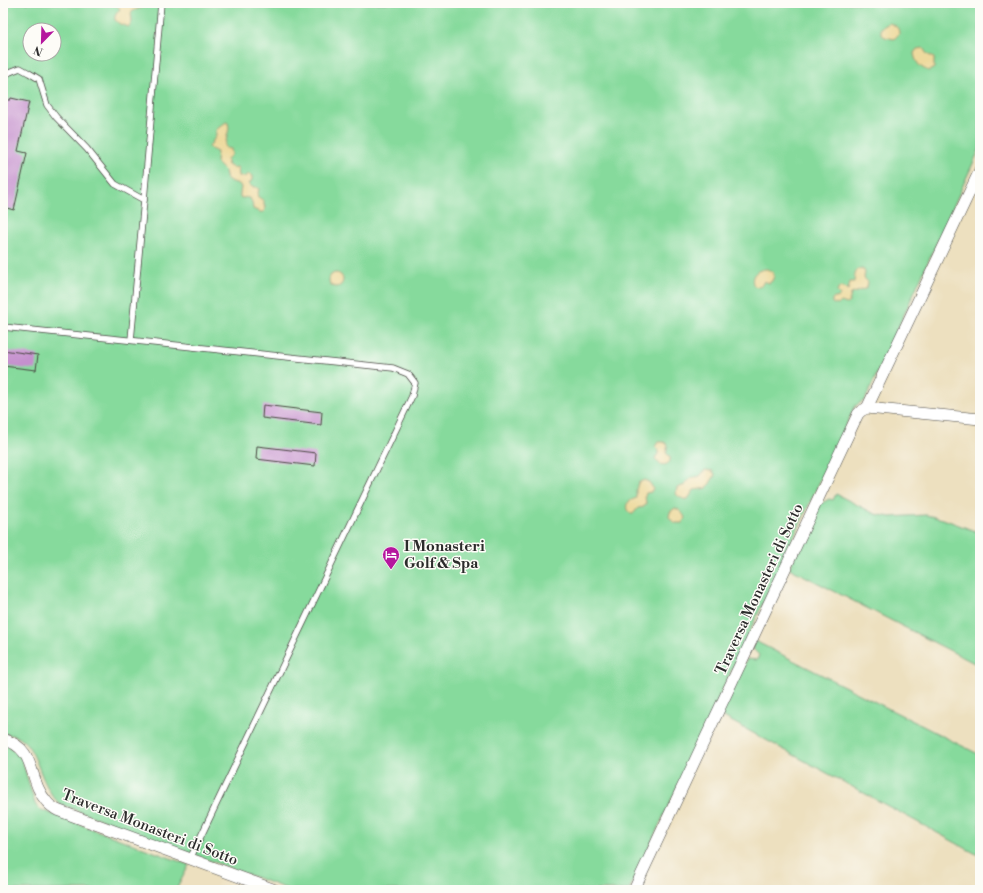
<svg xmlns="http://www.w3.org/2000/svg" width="983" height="893" font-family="'Libre Bodoni',serif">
<rect width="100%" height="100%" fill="#fdfcf7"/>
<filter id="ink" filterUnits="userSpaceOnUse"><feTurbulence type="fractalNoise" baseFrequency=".025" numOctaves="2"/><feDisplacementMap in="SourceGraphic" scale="8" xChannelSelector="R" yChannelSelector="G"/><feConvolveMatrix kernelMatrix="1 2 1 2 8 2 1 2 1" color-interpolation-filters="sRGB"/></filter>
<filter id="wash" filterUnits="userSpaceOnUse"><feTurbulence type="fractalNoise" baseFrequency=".012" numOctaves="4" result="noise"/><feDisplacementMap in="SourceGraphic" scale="16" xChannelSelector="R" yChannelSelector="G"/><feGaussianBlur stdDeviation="0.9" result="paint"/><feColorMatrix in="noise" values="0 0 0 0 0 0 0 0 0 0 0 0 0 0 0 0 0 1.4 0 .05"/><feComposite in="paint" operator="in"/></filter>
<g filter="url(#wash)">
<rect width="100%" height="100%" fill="#ede0bf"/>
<!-- green -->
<g fill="#86da9c" stroke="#588264" fill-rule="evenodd">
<path d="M3,3H980V148L865,400L855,406L629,890H290L181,850L60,804C40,787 38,750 21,739C16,735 9,735 3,733ZM30,30H54V54H30Z"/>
<polygon points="836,494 875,514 890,517 926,515 943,519 980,533 980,666 789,568 820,504 829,499 833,500"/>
<polygon points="755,641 980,755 980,856 720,715 747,659 757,660 759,655 752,648"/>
<path d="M3,743C12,748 17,752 22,760L35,804L39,809L189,865L176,890H3Z"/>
</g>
<!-- sand -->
<g fill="#eeda9e" stroke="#8c8264">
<path d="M115,3H149C144,10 136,7 131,13L132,22L129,27L120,24L115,20C114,15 117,13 120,9Z"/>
<path d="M889,23C895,25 899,27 899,34L894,39L885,37L881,34V28Z"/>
<path d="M923,48L927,54L934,58V68L929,71C920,68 915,62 914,53L917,49Z"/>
<path d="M226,122L228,123L229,128L225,145L226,148L231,149L232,154L227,159L228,165L233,168L237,167L238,168L239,176L244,177L249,174L252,176V180L249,184L252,187H256L259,189L257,196L264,201V206L266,207L264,212H260L253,209C252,201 252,196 242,198L240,197V194L241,187L239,184L227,180L225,171L216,162L217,152L211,149L209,147L216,136V130Z"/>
<path d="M862,268L865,272L864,278L868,282L867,288L851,294L849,302L847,304L841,302L838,305L832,303V299L839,297L840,295L837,292L839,288L841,287L848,290L850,282H854C855,276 854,270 862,268Z"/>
<path d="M767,269L773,272L774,276L772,281L769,283L764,281L762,285L758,287L754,286C749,276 757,269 767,269Z"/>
<circle cx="336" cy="280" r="7"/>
<path d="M658,442H664L668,445L666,453C678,461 661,472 655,458L658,454V450L655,447Z"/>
<path d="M705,470L713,471L715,475L707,488L694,490L688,499C683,500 679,497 676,494L677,488L685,485L691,478L700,476Z"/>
<path d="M644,480L649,482L653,488L651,492L646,493L645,496L646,503L644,507L638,508L633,514H631L627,510C625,502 630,501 636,498V490L638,483Z"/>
<path d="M675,508C680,510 683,513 685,518L682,523H674L669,517L670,512Z"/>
</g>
<g id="blocks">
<!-- building -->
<g fill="#c590ce">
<polygon points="11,98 29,102 18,151 27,153 14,210 3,207 3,172 7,154 3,153 3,131 5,122 3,121 3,100 10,100"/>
<polygon points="3,350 38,355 36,370 3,366"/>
<polygon points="263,405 322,412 321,425 262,418"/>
<polygon points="257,446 316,453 315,466 256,459"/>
</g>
</g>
</g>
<g filter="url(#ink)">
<use href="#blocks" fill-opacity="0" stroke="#484641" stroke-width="1"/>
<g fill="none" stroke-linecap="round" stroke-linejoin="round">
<!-- service casing -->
<g stroke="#484641" stroke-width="7">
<g id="service">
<polyline points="3,77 10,72 20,68 29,73 39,79 47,105 56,117 87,149 115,184 144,200 131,340"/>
<polyline points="144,200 161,3"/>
<polyline points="3,327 393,368 408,374 415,383 412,396 190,859"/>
</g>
</g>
<!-- minor casing -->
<g stroke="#484641" stroke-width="12">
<g id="minor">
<polyline points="867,408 980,170"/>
<path d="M3,739C38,749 27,780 47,802C49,805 54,808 57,810L275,890"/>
<polyline points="634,890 858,414 861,411 867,408 980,419"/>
</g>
</g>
<!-- service -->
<use href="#service" stroke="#fff" stroke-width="5.5"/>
<!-- minor -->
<use href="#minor" stroke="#fff" stroke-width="11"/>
</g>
</g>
<!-- icons -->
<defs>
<g id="hotel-pin" transform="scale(0.9)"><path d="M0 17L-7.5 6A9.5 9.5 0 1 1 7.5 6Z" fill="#b5179e" stroke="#fdfcf7"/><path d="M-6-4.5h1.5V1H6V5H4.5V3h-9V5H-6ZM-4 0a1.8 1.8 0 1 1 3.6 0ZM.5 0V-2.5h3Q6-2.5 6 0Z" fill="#fff"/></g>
</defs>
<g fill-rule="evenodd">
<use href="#hotel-pin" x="391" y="555"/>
</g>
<g text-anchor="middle" stroke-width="3" stroke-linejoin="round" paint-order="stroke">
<!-- poi labels -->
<g font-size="15" font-weight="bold" fill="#2b2b2b" stroke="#fdfcf7" text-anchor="start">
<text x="404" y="551">I Monasteri<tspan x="404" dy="17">Golf &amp; Spa</tspan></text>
</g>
<!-- street labels -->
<g font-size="15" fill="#2b2b2b" stroke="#fdfcf7">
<text transform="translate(759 589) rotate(-65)" y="5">Traversa Monasteri di Sotto</text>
<text transform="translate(150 827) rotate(21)" y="5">Traversa Monasteri di Sotto</text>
</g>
</g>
<!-- margin -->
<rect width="983" height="893" fill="none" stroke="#fdfcf7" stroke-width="16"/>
<!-- north arrow -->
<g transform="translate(42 42) rotate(203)"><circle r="19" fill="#fdfcf7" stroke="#a9a8a5"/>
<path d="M0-3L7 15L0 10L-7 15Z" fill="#b5179e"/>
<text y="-6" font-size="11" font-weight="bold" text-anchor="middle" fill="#2b2b2b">N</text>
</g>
</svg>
